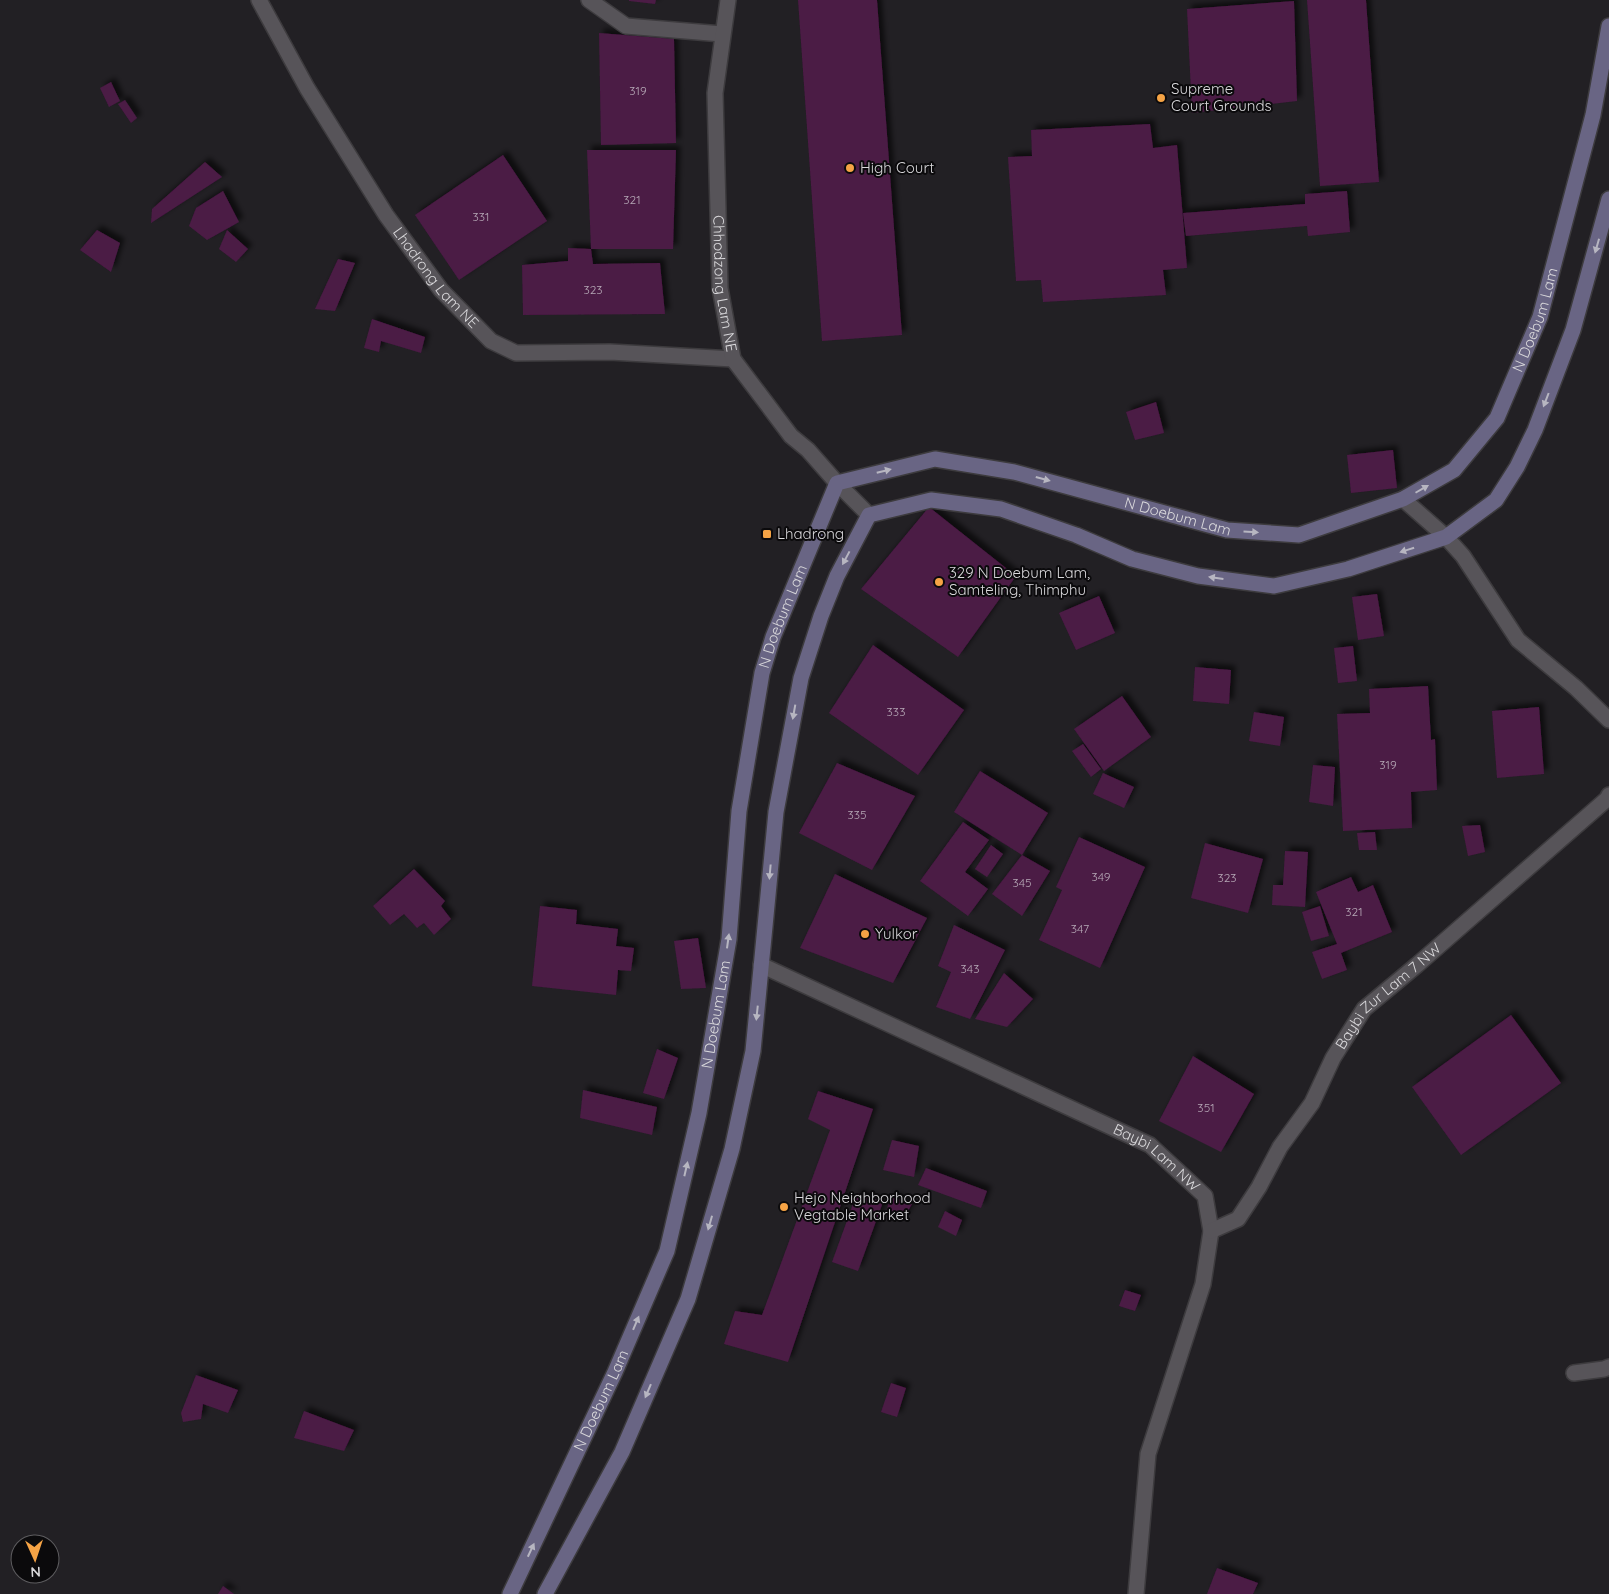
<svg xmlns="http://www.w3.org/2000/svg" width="1609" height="1594" font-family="Quicksand,sans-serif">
<defs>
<filter id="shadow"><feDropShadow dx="4.5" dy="-4.5" stdDeviation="2.5" flood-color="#0009"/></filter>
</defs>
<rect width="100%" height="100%" fill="#222024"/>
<!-- building -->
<g fill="#4b1a45" filter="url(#shadow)">
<polygon points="629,0 656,0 655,4 629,1"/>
<polygon points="798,0 877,0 902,335 822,341"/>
<polygon points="1307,0 1366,0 1379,182 1320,186"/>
<polygon points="1294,1 1297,101 1192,113 1187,9"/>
<polygon points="599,33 674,39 676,143 601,145"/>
<polygon points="111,82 120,101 109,107 100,88"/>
<polygon points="125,100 137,118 131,123 118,104"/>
<polygon points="1150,124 1153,148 1177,145 1187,268 1163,270 1166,295 1043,302 1041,280 1016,281 1008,157 1032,156 1031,130"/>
<polygon points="587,150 676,150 673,249 591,249 593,264 660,263 665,314 523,315 522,265 568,261 568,248 591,249"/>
<polygon points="503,155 547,221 459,280 415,215"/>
<polygon points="205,162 222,177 151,223 152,209"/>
<polygon points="223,191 239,222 207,240 189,226 196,208"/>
<polygon points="1347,191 1350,232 1308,236 1307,226 1186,236 1183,213 1305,204 1305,194"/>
<polygon points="97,230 120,243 111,272 80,250"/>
<polygon points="227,230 248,249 236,262 219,249"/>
<polygon points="338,259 355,263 335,311 315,309"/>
<polygon points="372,319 425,337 421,353 381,341 379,352 364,348"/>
<polygon points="1156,402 1164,433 1135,440 1126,412"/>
<polygon points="1393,450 1397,488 1351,493 1347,455"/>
<polygon points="929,507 1016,576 958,657 861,589"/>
<polygon points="1377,594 1384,636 1358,640 1352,597"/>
<polygon points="1099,596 1115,633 1076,650 1059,613"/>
<polygon points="873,645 964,710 918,775 829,713"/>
<polygon points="1353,646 1357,681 1338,683 1334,648"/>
<polygon points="1195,667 1231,670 1229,704 1193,701"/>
<polygon points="1428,686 1431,740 1435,739 1437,790 1411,792 1412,828 1343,831 1337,714 1370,713 1369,689"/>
<polygon points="1122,696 1151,737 1104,771 1074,729"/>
<polygon points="1539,707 1544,774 1497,778 1492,711"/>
<polygon points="1254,712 1284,717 1280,746 1249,741"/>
<polygon points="1083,744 1101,769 1091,777 1072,751"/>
<polygon points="837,763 915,796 872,870 799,833"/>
<polygon points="1313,765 1335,767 1333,806 1309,802"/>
<polygon points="980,771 1048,813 1022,855 954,812"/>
<polygon points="1103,773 1134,787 1124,808 1093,794"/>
<polygon points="963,822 989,840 965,872 988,889 968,916 920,881"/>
<polygon points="1480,825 1485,852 1468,856 1462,826"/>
<polygon points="1375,832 1377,850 1359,850 1357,833"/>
<polygon points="1079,837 1145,867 1100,968 1039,940 1062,890 1056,887"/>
<polygon points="1205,843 1263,859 1248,913 1191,898"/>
<polygon points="991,845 1003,854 987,877 975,869"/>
<polygon points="1285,851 1308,852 1305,907 1272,905 1273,885 1283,885"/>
<polygon points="1022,855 1050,871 1022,916 992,894"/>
<polygon points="414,869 445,901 441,906 451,919 434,935 424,923 417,928 404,914 390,925 373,906"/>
<polygon points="835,874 927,918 893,983 800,948"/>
<polygon points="1351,877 1358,892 1373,885 1392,932 1341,953 1347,970 1322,979 1312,952 1337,944 1316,892"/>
<polygon points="540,906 577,910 576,924 618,929 616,946 634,948 631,971 618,970 616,995 532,986"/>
<polygon points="1320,906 1329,936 1311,941 1302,912"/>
<polygon points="954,925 1005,950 970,1019 936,1007 951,972 938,966"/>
<polygon points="698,938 706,988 681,989 674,941"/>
<polygon points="1004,973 1033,999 1007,1027 975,1019"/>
<polygon points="1511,1015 1561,1083 1461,1155 1412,1087"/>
<polygon points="657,1049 678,1058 664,1099 643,1093"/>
<polygon points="1193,1056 1254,1094 1221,1152 1159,1121"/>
<polygon points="583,1090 657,1107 652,1135 580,1118"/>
<polygon points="818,1091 873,1109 788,1362 724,1344 735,1311 762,1315 830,1130 808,1119"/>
<polygon points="892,1140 919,1146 914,1177 883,1170"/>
<polygon points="926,1168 987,1191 981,1208 918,1185"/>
<polygon points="857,1193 883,1202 858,1271 832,1262"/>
<polygon points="891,1196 912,1204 903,1220 886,1212"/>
<polygon points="945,1211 962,1220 956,1236 938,1227"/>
<polygon points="1125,1290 1141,1295 1135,1311 1119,1306"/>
<polygon points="196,1375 238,1390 228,1413 203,1404 201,1419 183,1422 181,1413"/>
<polygon points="891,1383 906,1388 897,1417 881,1412"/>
<polygon points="304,1411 354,1430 344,1451 294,1438"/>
<polygon points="1217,1568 1258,1583 1253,1594 1207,1594"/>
<polygon points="223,1586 234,1594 218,1594"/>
</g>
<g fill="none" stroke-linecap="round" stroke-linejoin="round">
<!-- street casing -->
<g stroke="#3d3b3e" stroke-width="18">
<g id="street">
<path id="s1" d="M259,0L307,88L386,215L441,290L491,341L516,353L610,352L733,359"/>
<polyline points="589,0 626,26 722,34"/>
<path id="s2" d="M728,0L715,93L720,288L733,359L791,436L808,450L837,483L869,515"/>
<polyline points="1403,499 1446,537 1463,556 1518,640 1576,688 1609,720"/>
<path id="s3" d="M761,965L1150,1145L1205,1196L1211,1231L1203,1284L1148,1454L1136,1594"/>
<path id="s4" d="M1211,1231L1238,1219L1259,1187L1280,1147L1312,1103L1333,1058L1364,1009L1417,965L1607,799L1609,795"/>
<polyline points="1574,1373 1604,1369 1609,1367"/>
</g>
</g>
<!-- secondary casing -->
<g stroke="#3d3b3e" stroke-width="18">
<g id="secondary">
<path id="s5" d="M510,1594L615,1372L667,1251L699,1113L729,939L739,811L762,673L773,637L837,483L935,459L1014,472L1227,530L1299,535L1403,499L1454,470L1497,418L1540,317L1593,115L1609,26"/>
<polyline points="545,1594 622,1452 688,1299 732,1149 753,1051 776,812 801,678 821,616 837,576 869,515 931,500 1001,509 1076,535 1132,559 1198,576 1274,586 1348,569 1446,537 1496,500 1517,467 1535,430 1573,330 1609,199"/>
</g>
</g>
<!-- street -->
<use href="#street" stroke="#575459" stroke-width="15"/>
<!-- secondary -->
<use href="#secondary" stroke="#696584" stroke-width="15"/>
</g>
<!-- one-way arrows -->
<defs><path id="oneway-solid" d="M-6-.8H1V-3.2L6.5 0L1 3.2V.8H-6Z" transform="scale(1.25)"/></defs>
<g fill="#b7b6c1">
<use href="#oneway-solid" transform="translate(1597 246) rotate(106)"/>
<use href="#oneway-solid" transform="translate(1546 400) rotate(111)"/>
<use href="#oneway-solid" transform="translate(884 471) rotate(-14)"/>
<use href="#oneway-solid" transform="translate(1043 479) rotate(15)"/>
<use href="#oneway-solid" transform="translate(1422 489) rotate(-30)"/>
<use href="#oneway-solid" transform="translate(1251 532) rotate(4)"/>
<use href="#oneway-solid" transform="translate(1407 550) rotate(162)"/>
<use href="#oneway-solid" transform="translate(846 558) rotate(118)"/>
<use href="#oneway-solid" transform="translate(1216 578) rotate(-172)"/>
<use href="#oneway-solid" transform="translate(794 712) rotate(100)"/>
<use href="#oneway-solid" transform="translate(770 872) rotate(95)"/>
<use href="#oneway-solid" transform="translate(728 941) rotate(-82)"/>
<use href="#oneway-solid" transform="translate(757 1013) rotate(96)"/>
<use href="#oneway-solid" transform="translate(686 1169) rotate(-77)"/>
<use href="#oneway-solid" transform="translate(710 1223) rotate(106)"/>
<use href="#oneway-solid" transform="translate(636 1323) rotate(-67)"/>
<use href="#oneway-solid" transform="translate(648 1391) rotate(113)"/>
<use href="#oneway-solid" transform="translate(531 1550) rotate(-65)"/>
</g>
<!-- markers -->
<g fill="#f5a345" stroke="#0b0a0c" stroke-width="2">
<circle cx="1161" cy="98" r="5"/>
<circle cx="850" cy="168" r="5"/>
<rect x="762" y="529" width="10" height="10" rx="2.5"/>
<circle cx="939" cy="582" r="5"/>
<circle cx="865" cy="934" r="5"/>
<circle cx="784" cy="1207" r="5"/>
</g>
<g text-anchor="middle" stroke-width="4" stroke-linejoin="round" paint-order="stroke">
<!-- number labels -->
<g font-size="12" fill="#b6a8b6">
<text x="638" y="95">319</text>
<text x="632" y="204">321</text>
<text x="481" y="221">331</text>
<text x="593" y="294">323</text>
<text x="896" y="716">333</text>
<text x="1388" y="769">319</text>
<text x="857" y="819">335</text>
<text x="1101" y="881">349</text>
<text x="1227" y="882">323</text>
<text x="1022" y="887">345</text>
<text x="1354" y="916">321</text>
<text x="1080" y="933">347</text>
<text x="970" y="973">343</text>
<text x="1206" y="1112">351</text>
</g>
<!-- poi labels -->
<g font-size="15" fill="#d9d8db" stroke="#0b0a0c" text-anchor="start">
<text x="1171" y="94">Supreme<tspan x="1171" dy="17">Court Grounds</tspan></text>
<text x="860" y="173">High Court</text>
<text x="777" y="539">Lhadrong</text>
<text x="949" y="578">329 N Doebum Lam,<tspan x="949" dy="17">Samteling, Thimphu</tspan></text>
<text x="875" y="939">Yulkor</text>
<text x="794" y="1203">Hejo Neighborhood<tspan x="794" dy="17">Vegtable Market</tspan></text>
</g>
<!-- street labels -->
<g font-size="15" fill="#d9d8db" stroke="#0b0a0c">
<text dy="5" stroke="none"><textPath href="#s1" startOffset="330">Lhadrong Lam NE</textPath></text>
<text dy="5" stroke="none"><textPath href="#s2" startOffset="285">Chhodzong Lam NE</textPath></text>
<text dy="5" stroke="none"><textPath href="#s5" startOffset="1984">N Doebum Lam</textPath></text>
<text dy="5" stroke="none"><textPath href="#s5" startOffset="1519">N Doebum Lam</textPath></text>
<text dy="5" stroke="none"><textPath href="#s5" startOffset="1024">N Doebum Lam</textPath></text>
<text dy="5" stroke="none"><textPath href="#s4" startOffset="301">Baybi Zur Lam 7 NW</textPath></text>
<text dy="5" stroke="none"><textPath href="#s5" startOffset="619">N Doebum Lam</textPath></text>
<text dy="5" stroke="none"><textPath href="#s3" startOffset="441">Baybi Lam NW</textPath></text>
<text dy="5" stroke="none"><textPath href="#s5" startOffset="214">N Doebum Lam</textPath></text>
</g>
</g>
<!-- north arrow -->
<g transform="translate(35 1559) rotate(177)"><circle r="24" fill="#0b0a0c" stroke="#5d5c5f"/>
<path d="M0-4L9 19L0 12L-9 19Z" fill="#f5a345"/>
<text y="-8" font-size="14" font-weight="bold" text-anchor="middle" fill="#d9d8db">N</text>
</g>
</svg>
